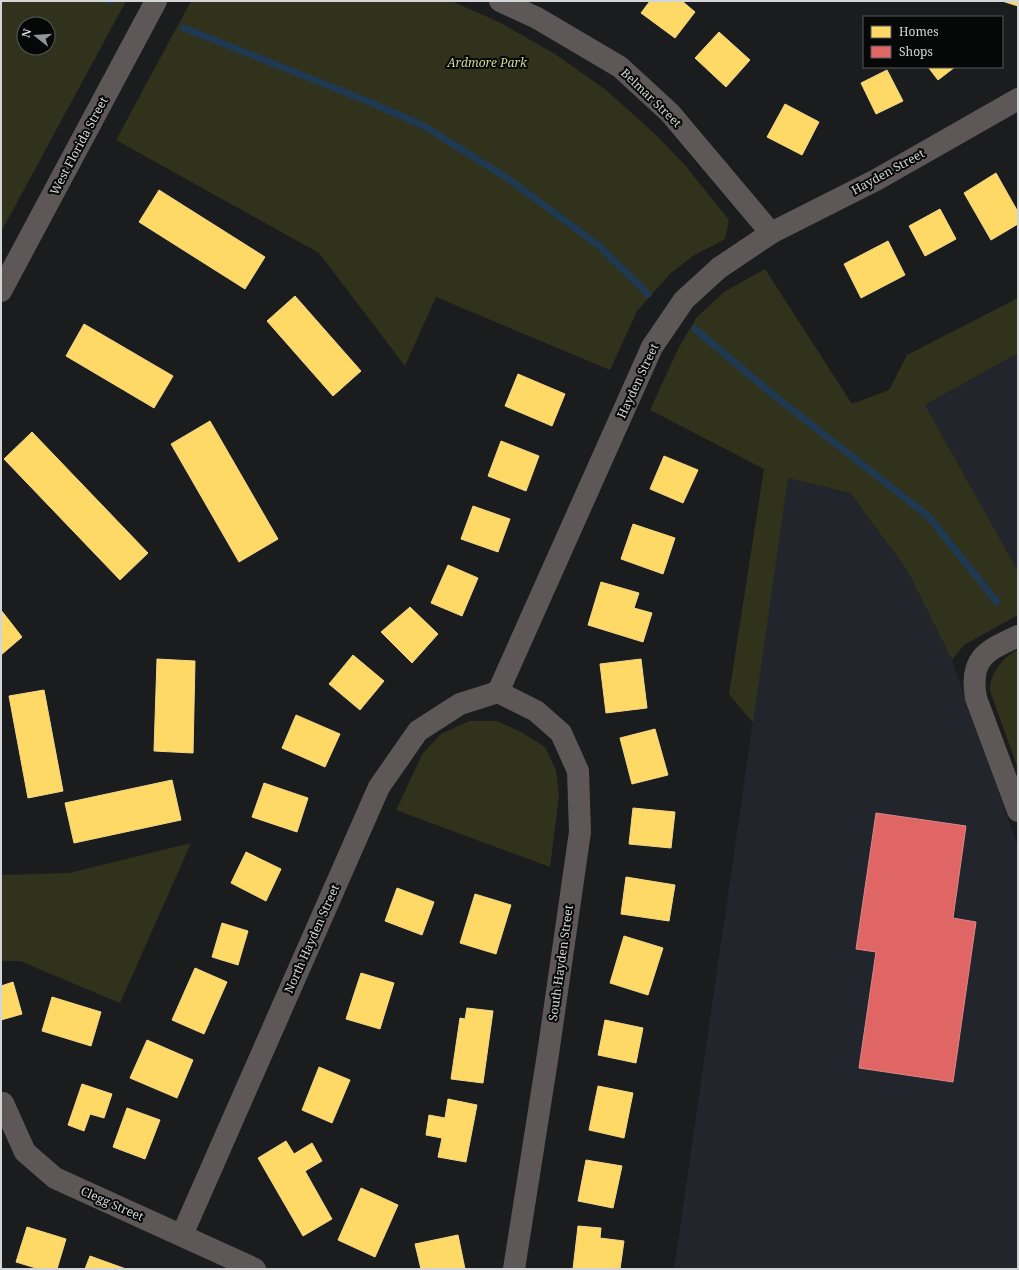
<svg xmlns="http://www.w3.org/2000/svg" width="1019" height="1270" font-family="'Noto Serif',serif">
<rect width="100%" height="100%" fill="#1b1c1e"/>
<!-- built -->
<g fill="#22252c">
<polygon points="1018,353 1018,571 925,405"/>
<polygon points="788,478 850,493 907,570 952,660 1018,847 1018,1269 674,1269"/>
</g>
<!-- green -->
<g fill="#31321b" fill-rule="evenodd">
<path d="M1,1H126L1,232ZM24,24H48V48H24Z"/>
<polygon points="191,1 451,1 499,22 555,54 606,90 656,135 684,164 729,220 725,239 693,256 671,273 637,311 610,370 436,297 405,366 319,253 116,140"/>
<polygon points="765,269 852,404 889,390 907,355 1018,298 1018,353 925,405 1018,571 1018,615 964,645 952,660 907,570 850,493 788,478 753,723 729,694 764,469 650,410 679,347 697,317 724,292"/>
<path d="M1018,650V769L990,691C990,687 990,682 992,678C996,667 1007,654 1018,650Z"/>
<polygon points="469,721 497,721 521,732 545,747 556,770 559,795 550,867 396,810 423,753 441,734"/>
<polygon points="191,843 120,1003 20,961 1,961 1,875 69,873"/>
</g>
<!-- homes -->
<g fill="#ffd966" stroke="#f2d888">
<polygon points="650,1 682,1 695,12 675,38 641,13"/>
<polygon points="1002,1 1018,1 1018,6"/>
<polygon points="719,32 750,60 726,87 695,58"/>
<polygon points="928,67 955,67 938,80"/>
<polygon points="887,70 903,101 876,114 861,83"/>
<polygon points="785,104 819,122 802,155 767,137"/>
<polygon points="996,173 1018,212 1018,224 991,240 964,193"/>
<polygon points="159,190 265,257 245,289 139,222"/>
<polygon points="940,209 956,239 925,256 909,226"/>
<polygon points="888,241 905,275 861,298 844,264"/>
<polygon points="295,296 361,371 333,396 267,321"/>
<polygon points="84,324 173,376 154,408 66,356"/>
<polygon points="518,374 565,394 552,426 505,406"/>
<polygon points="210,421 278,539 239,562 171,444"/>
<polygon points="32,432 148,553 120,580 4,459"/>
<polygon points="501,441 539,456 526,491 488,476"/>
<polygon points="664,456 698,470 683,503 650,489"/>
<polygon points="473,506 510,519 498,552 461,539"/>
<polygon points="633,524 675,538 663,574 621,559"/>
<polygon points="448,565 478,578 462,616 431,603"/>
<polygon points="601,582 639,593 634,608 652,613 643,642 588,625"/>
<polygon points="410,607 438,634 412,663 381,632"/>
<polygon points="1,610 22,637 1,655"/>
<polygon points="353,655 384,681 360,710 329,684"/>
<polygon points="157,659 195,661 193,753 154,751"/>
<polygon points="641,659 647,708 606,713 600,664"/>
<polygon points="44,690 63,791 28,798 9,696"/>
<polygon points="296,715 340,734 325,767 282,748"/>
<polygon points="655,729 668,775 632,784 620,738"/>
<polygon points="172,780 181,820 74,843 65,803"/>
<polygon points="264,783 308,798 297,832 252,817"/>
<polygon points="633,808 675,812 671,848 629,844"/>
<polygon points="246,852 281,869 266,901 231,883"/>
<polygon points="626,877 675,885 669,921 621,914"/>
<polygon points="397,888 434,902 422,935 385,921"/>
<polygon points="475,894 511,905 496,954 460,943"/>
<polygon points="222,923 248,931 238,965 212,957"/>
<polygon points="624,936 663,948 648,995 610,983"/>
<polygon points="195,968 227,982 204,1034 172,1020"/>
<polygon points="361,973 394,983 380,1029 346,1019"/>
<polygon points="13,982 22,1014 1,1020 1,986"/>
<polygon points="52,997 101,1012 91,1046 42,1031"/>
<polygon points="467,1008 493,1011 483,1083 451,1079 460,1018 465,1019"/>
<polygon points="605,1020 643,1028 636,1063 598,1055"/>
<polygon points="147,1040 193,1060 177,1098 130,1078"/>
<polygon points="319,1067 350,1080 332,1123 302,1110"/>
<polygon points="82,1084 112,1094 104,1118 90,1114 84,1131 68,1125"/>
<polygon points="598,1086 633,1093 624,1138 589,1130"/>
<polygon points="448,1099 477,1105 466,1162 438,1157 442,1138 426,1135 429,1115 445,1118"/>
<polygon points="127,1108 160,1120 145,1159 113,1147"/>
<polygon points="286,1141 294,1154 312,1143 322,1161 305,1171 332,1219 303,1236 258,1158"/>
<polygon points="586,1160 622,1166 613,1208 578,1201"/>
<polygon points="361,1188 398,1205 375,1257 338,1240"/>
<polygon points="578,1226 601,1228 600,1238 624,1241 620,1269 573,1269"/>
<polygon points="27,1227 66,1239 57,1269 39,1269 16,1262"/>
<polygon points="458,1235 465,1269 421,1269 415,1244"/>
<polygon points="90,1256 126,1269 85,1269"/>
</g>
<!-- shops -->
<polygon fill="#e06666" stroke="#dc8788" points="876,813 966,826 953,918 976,922 953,1082 859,1068 876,952 856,949"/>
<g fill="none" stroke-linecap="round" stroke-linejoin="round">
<!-- stream -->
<g stroke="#203953" stroke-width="7">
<polyline points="109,1 110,1"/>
<polyline points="184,28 367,101 424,126 507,178 598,245 648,294"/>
<polyline points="695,329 771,393 928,516 997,602"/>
</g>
<!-- minor -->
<g stroke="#5d5857" stroke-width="22">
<polyline points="500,1 537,18 620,67 670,113 771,233"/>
<polyline points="1,291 156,1"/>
<path d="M1018,636C986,651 969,658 976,698L1018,811"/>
<polyline points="498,692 652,347 684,300 719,268 771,233 876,180 1018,99"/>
<polyline points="498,692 536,711 561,733 578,771 580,832 548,1054 514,1269"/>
<polyline points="3,1103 25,1152 55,1178 255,1269"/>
<polyline points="182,1235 379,787 418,731 460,704 498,692"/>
</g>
</g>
<g text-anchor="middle" stroke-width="4" stroke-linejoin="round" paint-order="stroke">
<!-- park labels -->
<g font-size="12" font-style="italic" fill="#d3d692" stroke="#060707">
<text x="487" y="67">Ardmore Park</text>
</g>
<!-- street labels -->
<g font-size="12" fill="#d4d5d7" stroke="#060707">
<text transform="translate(651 98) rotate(44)" y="4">Belmar Street</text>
<text transform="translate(79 146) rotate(-62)" y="4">West Florida Street</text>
<text transform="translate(888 172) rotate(-29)" y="4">Hayden Street</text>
<text transform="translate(638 381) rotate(-65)" y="4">Hayden Street</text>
<text transform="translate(312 939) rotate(-66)" y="4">North Hayden Street</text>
<text transform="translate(561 963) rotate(-82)" y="4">South Hayden Street</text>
<text transform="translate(112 1204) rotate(24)" y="4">Clegg Street</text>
</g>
</g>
<!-- border -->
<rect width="1019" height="1270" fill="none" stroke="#d4d5d7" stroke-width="4"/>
<!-- legend -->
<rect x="863" y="16" width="140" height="52" fill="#060707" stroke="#58595a"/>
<rect x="871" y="26" width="20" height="12" fill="#ffd966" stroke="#58595a"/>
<text x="899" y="36" font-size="12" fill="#d4d5d7">Homes</text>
<rect x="871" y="46" width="20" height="12" fill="#e06666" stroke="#58595a"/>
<text x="899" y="56" font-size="12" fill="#d4d5d7">Shops</text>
<!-- north arrow -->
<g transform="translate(36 36) rotate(287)"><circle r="19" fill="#060707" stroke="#58595a"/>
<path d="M0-3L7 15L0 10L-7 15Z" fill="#939496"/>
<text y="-6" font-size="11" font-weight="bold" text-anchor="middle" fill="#d4d5d7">N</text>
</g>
</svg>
